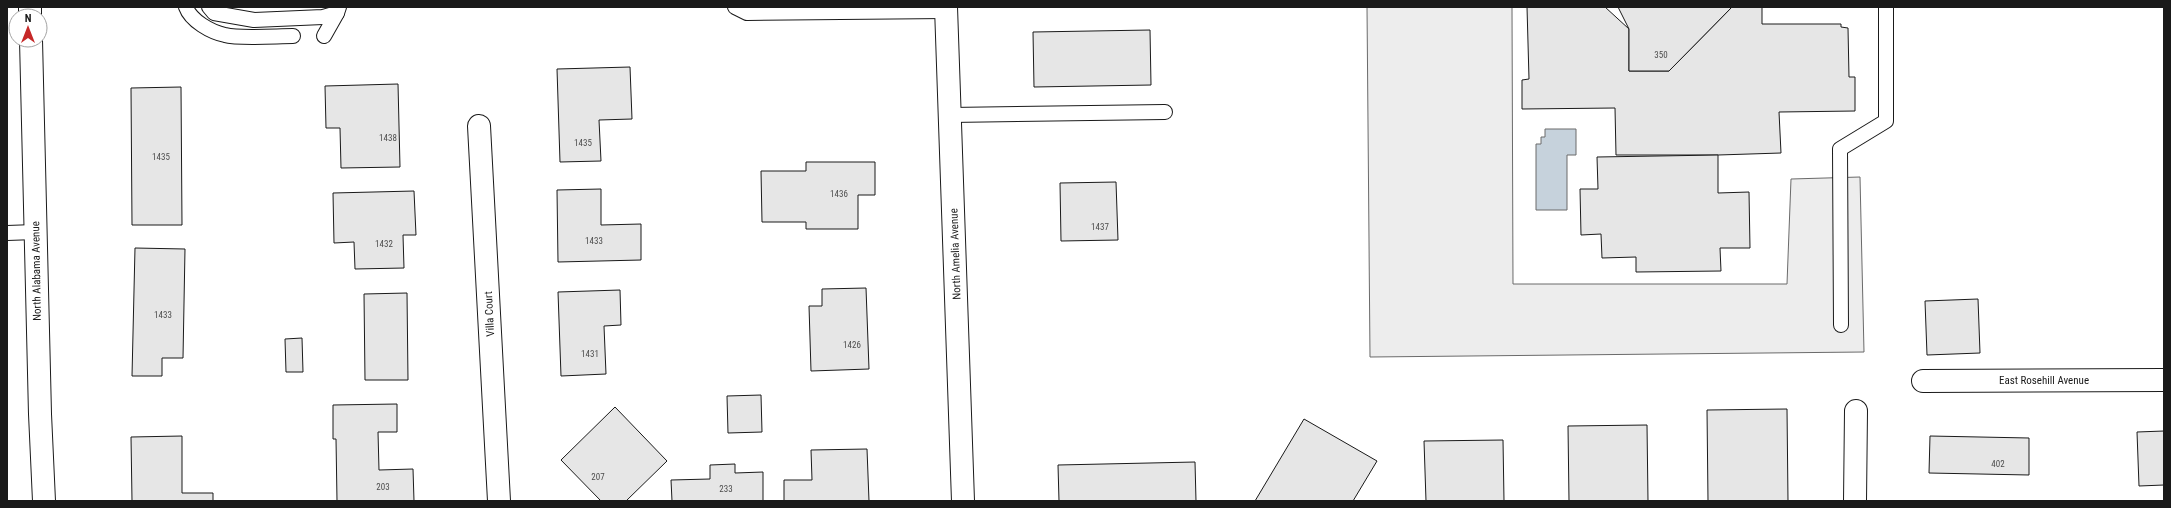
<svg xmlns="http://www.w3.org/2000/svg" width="2171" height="508" font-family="'Roboto Condensed',sans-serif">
<rect width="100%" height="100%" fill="#fff"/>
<!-- parking -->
<polygon fill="#ededed" stroke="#6a6a6a" points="1367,7 1512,7 1513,284 1787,284 1791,179 1860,177 1864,352 1370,357"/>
<!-- water -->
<polygon fill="#c6d2dc" stroke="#6a6a6a" points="1545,129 1576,129 1576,155 1567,155 1567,210 1536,210 1536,144 1541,144 1541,137 1545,137"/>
<!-- building -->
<g fill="#e6e6e6" stroke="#1a1a1a">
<polygon points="1527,7 1605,7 1629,29 1629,71 1669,71 1732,7 1762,7 1762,24 1841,24 1841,27 1848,28 1849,77 1855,77 1855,111 1779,112 1781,153 1718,155 1616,155 1615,108 1522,109 1522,80 1529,79"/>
<polygon points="1618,7 1732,7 1669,71 1629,71 1629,29"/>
<polygon points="1150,30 1151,85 1034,87 1033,32"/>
<polygon points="630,67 632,119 599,120 601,161 560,162 557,69"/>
<polygon points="398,84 400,167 341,168 340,128 326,128 325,86"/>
<polygon points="181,87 182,225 132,225 131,88"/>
<polygon points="1718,155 1718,193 1749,192 1750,248 1720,248 1721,271 1636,272 1636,257 1602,258 1601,234 1581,235 1580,189 1598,189 1597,157"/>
<polygon points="806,162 875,162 875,195 858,195 858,229 806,229 806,222 762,222 761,171 806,171"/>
<polygon points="1116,182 1118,240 1061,241 1060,183"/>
<polygon points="601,189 601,225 641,224 641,260 558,262 557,190"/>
<polygon points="414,191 416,235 403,235 404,268 355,269 354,242 334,243 333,193"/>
<polygon points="135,248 185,249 183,358 162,358 162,376 132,376"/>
<polygon points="866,288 869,369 811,371 809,306 822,306 822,289"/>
<polygon points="620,290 621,325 604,326 606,374 561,376 558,292"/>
<polygon points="407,293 408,380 365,380 364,294"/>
<polygon points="1978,299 1980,353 1927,355 1925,301"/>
<polygon points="302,338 303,372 286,372 285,339"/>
<polygon points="761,395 762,432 728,433 727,396"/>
<polygon points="397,404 397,432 378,432 379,470 413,469 414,501 337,501 336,439 333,439 333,405"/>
<polygon points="615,407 667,461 626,501 601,501 561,460"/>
<polygon points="1787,409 1788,501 1708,501 1707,410"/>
<polygon points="1304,419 1377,461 1353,501 1255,501"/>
<polygon points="1647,425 1648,501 1569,501 1568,426"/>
<polygon points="2164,431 2164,485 2139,486 2137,432"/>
<polygon points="182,436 182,493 213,493 213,501 132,501 131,437"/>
<polygon points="1930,436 2029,438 2029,475 1929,473"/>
<polygon points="1503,440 1504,501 1426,501 1424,441"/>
<polygon points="867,449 869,501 784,501 784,480 812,480 811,450"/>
<polygon points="1195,462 1196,501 1059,501 1058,465"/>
<polygon points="735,464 735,473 763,472 763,501 672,501 671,480 710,479 710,465"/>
</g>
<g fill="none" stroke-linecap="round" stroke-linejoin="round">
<!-- service casing -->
<g stroke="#1a1a1a" stroke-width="16">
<g id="service">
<path d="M186,7C191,21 211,32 225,35C239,39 277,36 293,36"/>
<polyline points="209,7 214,13 254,20 323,17 337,13 339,7"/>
<polyline points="735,7 747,13 946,11"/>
<polyline points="324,36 337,13"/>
<polyline points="950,115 1165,112"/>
<polyline points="7,233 35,232"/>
<polyline points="1841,325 1840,149 1886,121 1886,7"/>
</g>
</g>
<!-- minor casing -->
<g stroke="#1a1a1a" stroke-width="24">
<g id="minor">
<polyline points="30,7 30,16"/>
<polyline points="31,40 40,414 44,501"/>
<polyline points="479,126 499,501"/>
<polyline points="1923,381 2164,380"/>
<polyline points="1855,501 1856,411"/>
</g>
</g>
<!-- secondary casing -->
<g stroke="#1a1a1a" stroke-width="24">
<polyline id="secondary" points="946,7 963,501"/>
</g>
<!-- service -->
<use href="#service" stroke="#fff" stroke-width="14"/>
<!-- minor -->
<use href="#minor" stroke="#fff" stroke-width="22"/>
<!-- secondary -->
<use href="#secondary" stroke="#fff" stroke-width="22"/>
</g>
<g text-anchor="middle" stroke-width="3" stroke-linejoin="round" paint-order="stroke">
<!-- number labels -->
<g font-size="9" fill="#4d4d4d">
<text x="1661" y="58">350</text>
<text x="388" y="141">1438</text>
<text x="583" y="146">1435</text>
<text x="161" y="160">1435</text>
<text x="839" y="197">1436</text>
<text x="1100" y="230">1437</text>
<text x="594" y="244">1433</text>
<text x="384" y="247">1432</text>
<text x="163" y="318">1433</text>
<text x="852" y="348">1426</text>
<text x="590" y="357">1431</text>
<text x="1998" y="467">402</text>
<text x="598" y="480">207</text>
<text x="383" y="490">203</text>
<text x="726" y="492">233</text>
</g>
<!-- street labels -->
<g font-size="11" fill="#1a1a1a" stroke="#fff">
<text transform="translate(955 254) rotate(-92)" y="4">North Amelia Avenue</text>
<text transform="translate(36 271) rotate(-91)" y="4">North Alabama Avenue</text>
<text transform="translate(489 314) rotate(-93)" y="4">Villa Court</text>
<text x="2044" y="384">East Rosehill Avenue</text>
</g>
</g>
<!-- border -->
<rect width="2171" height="508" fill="none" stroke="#1a1a1a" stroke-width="16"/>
<!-- north arrow -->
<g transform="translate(28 28)"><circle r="19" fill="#ffffff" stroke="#a3a3a3"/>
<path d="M0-3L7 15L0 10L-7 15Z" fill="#c62828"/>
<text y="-6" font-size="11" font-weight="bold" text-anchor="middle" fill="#1a1a1a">N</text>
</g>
</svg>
